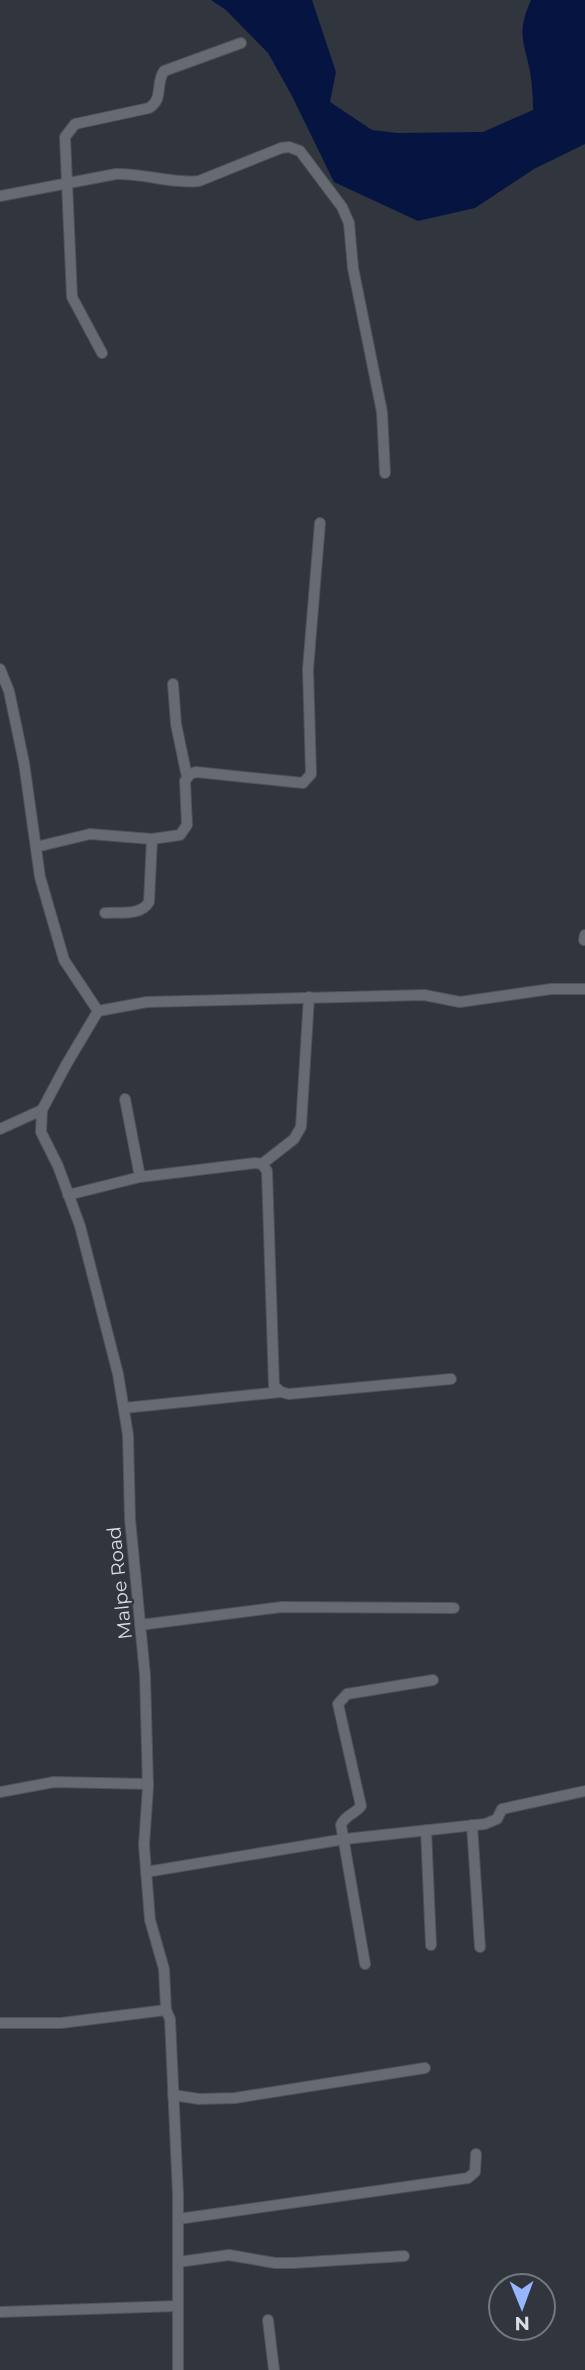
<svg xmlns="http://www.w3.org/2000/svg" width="585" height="2370" font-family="Montserrat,sans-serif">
<rect width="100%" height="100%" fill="#31353d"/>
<!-- water -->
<path fill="#061441" d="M211,0H312L336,72L330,102L372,130L397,133L483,132L533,110C533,97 532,83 530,71C523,39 517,32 531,0H585V144L534,169L475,208L418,221L334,182L291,94L268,53L226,10Z"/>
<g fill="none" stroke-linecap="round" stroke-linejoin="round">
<!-- minor casing -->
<g stroke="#4f5258" stroke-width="12">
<g id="minor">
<path d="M0,196L116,174C144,173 171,184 199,181L281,148L289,147L300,151L342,207L349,223L353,268L382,412L385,473"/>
<path d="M102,353L72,297L65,137L75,124L149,108C164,99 155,84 164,71L241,43"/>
<polyline points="0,669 9,691 24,763 40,877 64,960 98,1011"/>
<polyline points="173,684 176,724 187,777"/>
<polyline points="36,847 90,834 152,839 180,835 187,825 185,781 190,774 196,772 303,783 311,774 308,669 320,523"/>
<path d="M105,913C119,912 141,916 149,902L152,839"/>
<polyline points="584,940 585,935"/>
<polyline points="98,1011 147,1002 424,995 460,1002 551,989 585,989"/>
<polyline points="125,1099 140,1177"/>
<polyline points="0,1129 42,1110"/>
<polyline points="262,1164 294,1139 301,1127 309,997"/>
<polyline points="68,1195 140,1177 255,1163 262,1164 267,1171 274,1386 281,1392 289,1394 451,1379"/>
<polyline points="124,1408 281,1392"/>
<polyline points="140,1625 282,1607 454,1608"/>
<polyline points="0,1792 54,1782 148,1784"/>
<polyline points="472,1825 480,1947"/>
<polyline points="426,1830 431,1945"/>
<polyline points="146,1872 345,1839 485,1824 497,1819 502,1809 585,1791"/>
<path d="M365,1964L341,1825C345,1815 355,1814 361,1806L338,1704L347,1694L433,1680"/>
<polyline points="166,2010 170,2019 178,2195 178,2370"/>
<polyline points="0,2023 61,2023 166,2010 164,1969 150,1920 144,1845 148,1787 145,1675 130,1519 128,1435 118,1374 80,1226 58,1166 41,1132 42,1110 66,1065 98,1011"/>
<polyline points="173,2095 199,2099 235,2098 425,2068"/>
<polyline points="178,2219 468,2178 475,2172 476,2154"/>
<polyline points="178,2262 229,2255 275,2263 293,2263 404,2256"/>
<polyline points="0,2312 177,2306"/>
<polyline points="268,2320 274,2370"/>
</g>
</g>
<!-- minor -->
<use href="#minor" stroke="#666a73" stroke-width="10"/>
</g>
<g text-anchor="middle" stroke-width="5" stroke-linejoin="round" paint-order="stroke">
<!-- street labels -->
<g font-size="19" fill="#dadce1" stroke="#31353d">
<text transform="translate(119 1583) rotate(-96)" y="7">Malpe Road</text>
</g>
</g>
<!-- north arrow -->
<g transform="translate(522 2307) rotate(179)"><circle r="33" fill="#31353d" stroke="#75787f" stroke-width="2"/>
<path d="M0-5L12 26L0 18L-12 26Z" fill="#96b6fd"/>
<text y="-10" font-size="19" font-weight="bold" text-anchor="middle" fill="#dadce1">N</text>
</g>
</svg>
